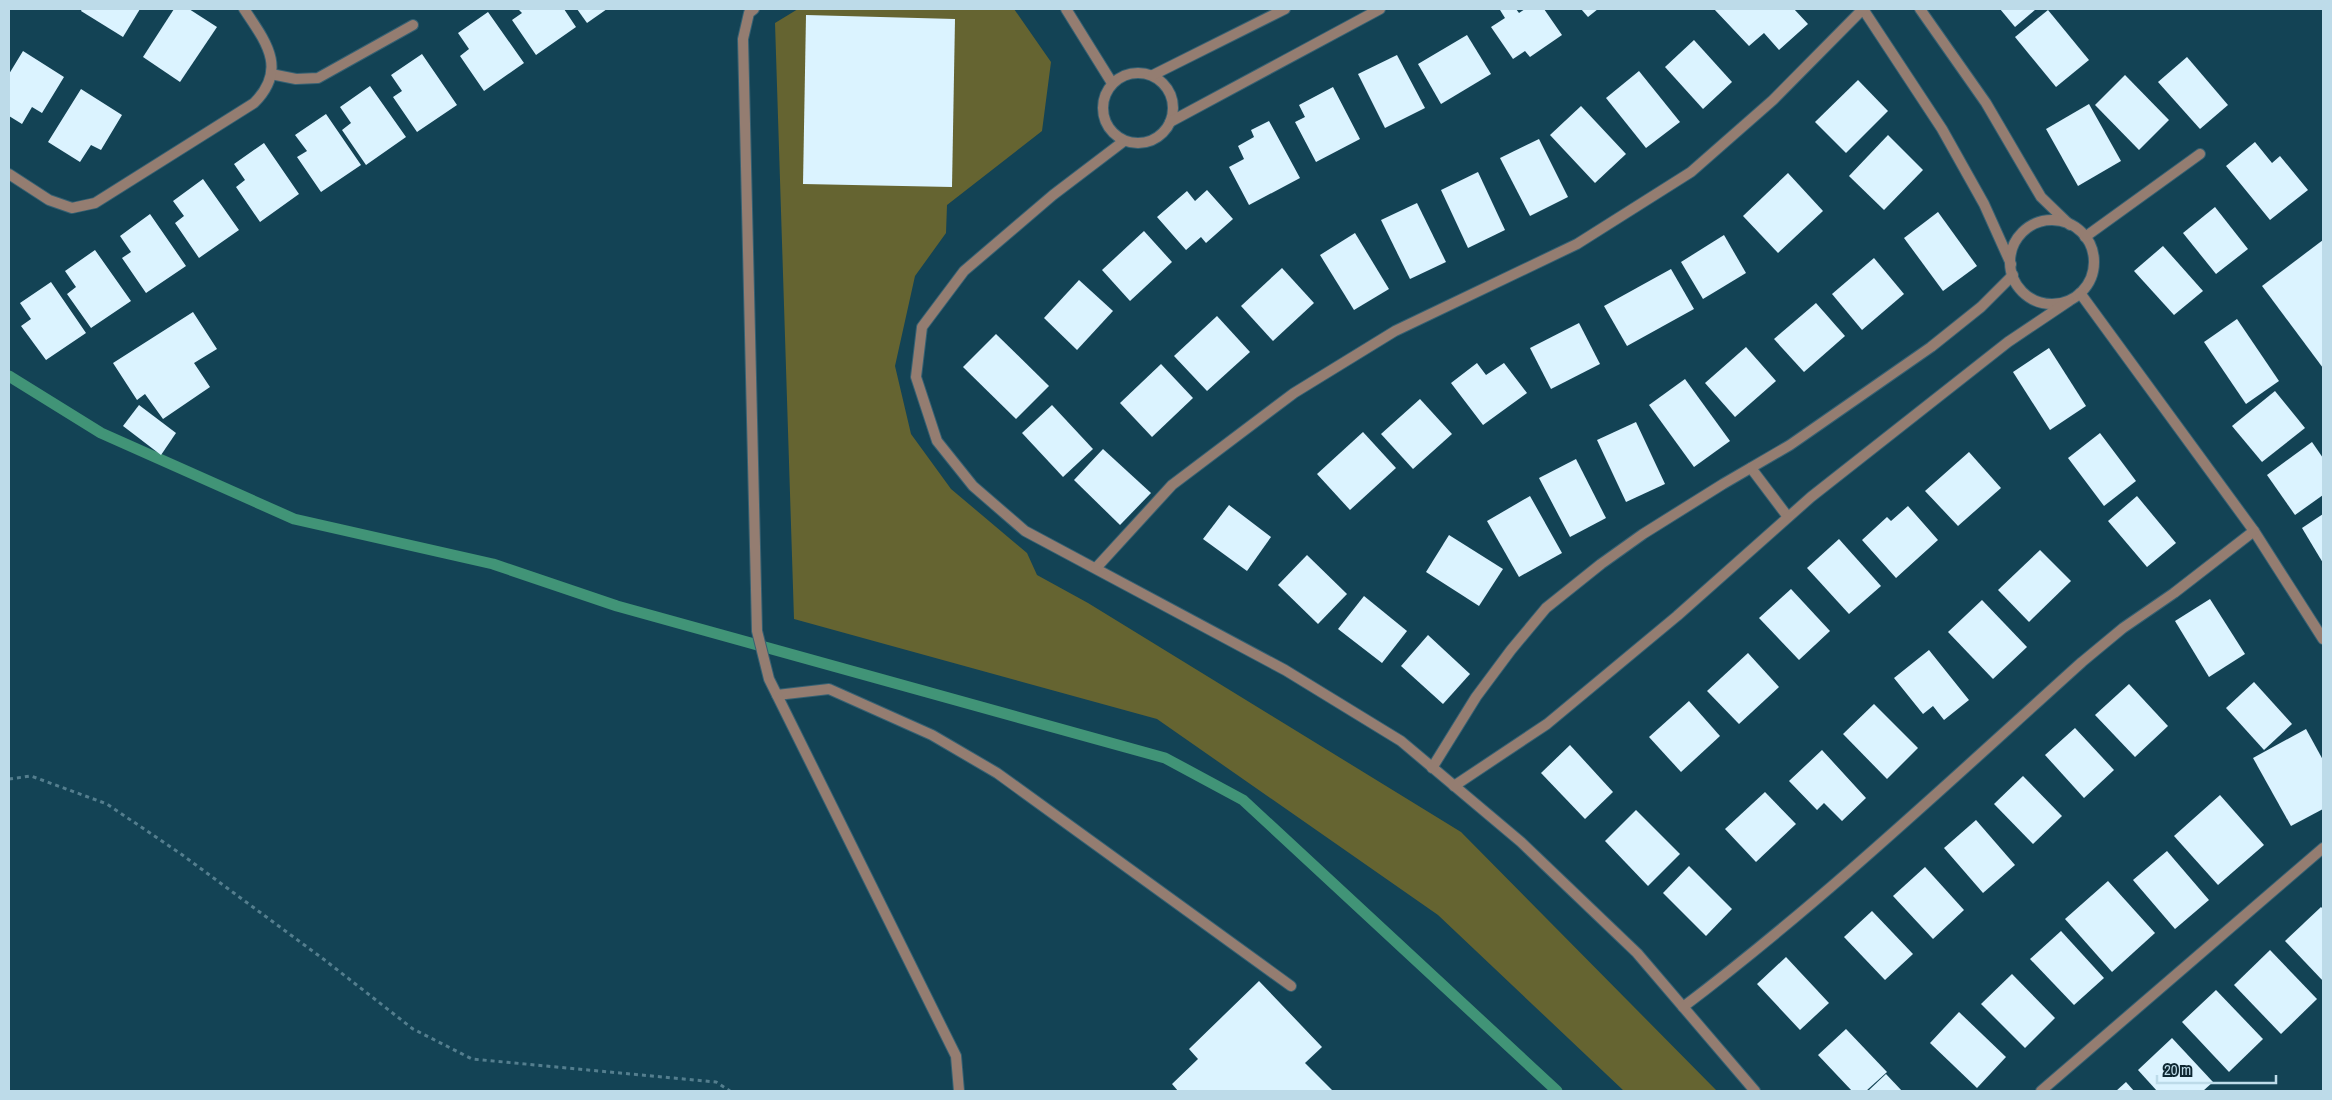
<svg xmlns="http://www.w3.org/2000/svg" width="2332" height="1100" font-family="'Archivo Narrow',sans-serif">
<rect width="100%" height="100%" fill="#134355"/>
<!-- green -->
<polygon fill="#656431" points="798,9 1014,9 1051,62 1042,131 947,205 946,233 915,276 895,366 911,434 951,489 1027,553 1037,575 1088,603 1461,832 1717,1091 1624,1091 1438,915 1157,719 794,619 775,23"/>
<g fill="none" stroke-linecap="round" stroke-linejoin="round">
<!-- stream -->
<polyline stroke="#419477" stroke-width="11" points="9,376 101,433 294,519 493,564 617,606 1165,758 1243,800 1557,1091"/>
</g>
<!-- building -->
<g fill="#dbf3ff">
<polygon points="82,9 140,9 123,37 81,11"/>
<polygon points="174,9 189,9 217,27 180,82 143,57"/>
<polygon points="518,9 564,9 576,27 536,55 512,20 522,13"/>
<polygon points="577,9 607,9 587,23"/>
<polygon points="1502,9 1516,9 1519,13 1525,9 1544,9 1562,35 1530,57 1525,51 1513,59 1491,27 1505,18 1500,10"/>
<polygon points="1581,9 1598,9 1588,17"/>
<polygon points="1714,9 1794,9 1808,24 1779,50 1764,33 1749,46"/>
<polygon points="2000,9 2036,9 2015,27"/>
<polygon points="2048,10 2089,60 2056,87 2015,37"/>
<polygon points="488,12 524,63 484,91 460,56 469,49 458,33"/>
<polygon points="806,15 955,19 952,187 803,184"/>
<polygon points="1467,35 1491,74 1441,104 1418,64"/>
<polygon points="1694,40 1732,82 1703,109 1665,67"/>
<polygon points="23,51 64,77 42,113 32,107 22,124 9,116 9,74"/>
<polygon points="422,54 457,105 417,132 393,97 402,91 391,75"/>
<polygon points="1397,55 1425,108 1385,128 1358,74"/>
<polygon points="2187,57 2228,105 2200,129 2158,82"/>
<polygon points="1639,71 1680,122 1646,148 1606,98"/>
<polygon points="2125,75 2169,120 2139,150 2095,105"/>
<polygon points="1858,80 1888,111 1846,153 1815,122"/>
<polygon points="370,86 406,137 366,165 342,130 351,123 340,107"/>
<polygon points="1333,87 1360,139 1316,162 1295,122 1305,117 1299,105"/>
<polygon points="81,89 122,115 101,150 91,145 80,162 48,142"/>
<polygon points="2089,104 2121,161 2078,186 2046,129"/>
<polygon points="1581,106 1626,154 1595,183 1550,135"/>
<polygon points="326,114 361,165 321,192 297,157 307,151 295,135"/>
<polygon points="1269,121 1300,178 1249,205 1229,167 1244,159 1238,146 1254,137 1251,130"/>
<polygon points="1888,135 1923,170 1884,210 1849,176"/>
<polygon points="1539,139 1568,197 1530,216 1500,158"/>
<polygon points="2255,142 2272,163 2280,156 2308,190 2270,220 2226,166"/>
<polygon points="264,143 299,194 260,222 236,187 245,180 234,164"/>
<polygon points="1478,172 1505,230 1468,248 1441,190"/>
<polygon points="1788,173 1823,211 1778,253 1743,216"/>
<polygon points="203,179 239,230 199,258 175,223 184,216 173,201"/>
<polygon points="1207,190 1233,219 1206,243 1201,237 1186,250 1157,217 1187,191 1195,201"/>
<polygon points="1417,203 1446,262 1410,279 1381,220"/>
<polygon points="2215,207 2248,249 2216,274 2183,233"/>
<polygon points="1938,212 1977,266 1943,291 1904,238"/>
<polygon points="150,214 186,266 146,293 122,258 131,252 120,236"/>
<polygon points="1144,231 1172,262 1130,301 1102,270"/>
<polygon points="1355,233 1389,289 1354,310 1320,255"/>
<polygon points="1724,235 1746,273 1703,299 1681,262"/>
<polygon points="2323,240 2323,368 2262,286"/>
<polygon points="2163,246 2203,291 2174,315 2134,271"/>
<polygon points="95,250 131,301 91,328 67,294 76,287 65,271"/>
<polygon points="1874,258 1904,294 1862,330 1832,294"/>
<polygon points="1282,268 1314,303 1273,341 1241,306"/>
<polygon points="1671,269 1694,309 1627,346 1604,306"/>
<polygon points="1079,280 1113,311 1077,350 1044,318"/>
<polygon points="51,282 86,333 46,360 21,326 31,319 20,303"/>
<polygon points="1816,303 1845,336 1804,372 1774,339"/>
<polygon points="193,312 217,349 194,363 210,387 163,419 145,394 137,400 113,363"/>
<polygon points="1217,316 1250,352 1207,391 1174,356"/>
<polygon points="2237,319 2279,381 2246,404 2204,342"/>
<polygon points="1579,323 1600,364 1551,389 1530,348"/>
<polygon points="996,334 1049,386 1016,419 963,367"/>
<polygon points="1746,347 1776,381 1735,417 1705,383"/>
<polygon points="2049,348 2086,406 2050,430 2013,372"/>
<polygon points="1477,363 1486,375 1504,363 1527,393 1483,425 1451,383"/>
<polygon points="1161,364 1193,398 1152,437 1120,403"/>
<polygon points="1685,379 1730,441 1694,467 1649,405"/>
<polygon points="2275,391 2305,428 2262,462 2232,426"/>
<polygon points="1420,399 1452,434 1413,469 1381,434"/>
<polygon points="139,405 176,433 161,455 123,426"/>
<polygon points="1052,405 1093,449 1063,477 1022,433"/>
<polygon points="1636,422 1665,484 1626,502 1597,440"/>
<polygon points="1363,432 1396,468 1350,510 1317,474"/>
<polygon points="2100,433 2136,481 2104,506 2068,458"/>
<polygon points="2312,442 2323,458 2323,495 2295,515 2267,475"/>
<polygon points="1103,449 1151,493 1120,525 1074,480"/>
<polygon points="1969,452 2001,488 1958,526 1925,491"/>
<polygon points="1576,459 1606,518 1570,537 1539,478"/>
<polygon points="1530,496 1562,553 1519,577 1487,521"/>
<polygon points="2137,496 2176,543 2147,567 2108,521"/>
<polygon points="1229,505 1271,537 1247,571 1203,539"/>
<polygon points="1908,506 1938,540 1896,578 1862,540 1887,517 1891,521"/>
<polygon points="2323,514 2323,563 2302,528"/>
<polygon points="1449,535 1503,569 1479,606 1426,572"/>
<polygon points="1839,539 1881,586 1849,614 1807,568"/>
<polygon points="2040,550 2071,581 2029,622 1998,590"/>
<polygon points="1307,555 1347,594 1318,624 1278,585"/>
<polygon points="1791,589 1830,631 1799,660 1759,618"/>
<polygon points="1364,596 1407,631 1382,663 1338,629"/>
<polygon points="2210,599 2245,654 2209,677 2175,621"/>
<polygon points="1982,600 2027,647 1993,679 1948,632"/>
<polygon points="1428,635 1470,674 1443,704 1401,666"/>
<polygon points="1929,650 1969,700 1944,720 1933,706 1923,714 1894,678"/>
<polygon points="1748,653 1779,687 1739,724 1707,691"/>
<polygon points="2254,682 2292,724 2264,750 2226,708"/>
<polygon points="2129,684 2168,726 2135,757 2095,715"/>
<polygon points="1689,701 1720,736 1681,772 1649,737"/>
<polygon points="1874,704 1918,748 1887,779 1843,734"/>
<polygon points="2075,728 2114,770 2084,798 2045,755"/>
<polygon points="2306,729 2323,760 2323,809 2291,826 2253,758"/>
<polygon points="1570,745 1613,792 1585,819 1541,773"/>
<polygon points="1822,750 1866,798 1842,821 1824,803 1817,810 1789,781"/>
<polygon points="2023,776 2062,816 2033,844 1994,804"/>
<polygon points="1765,792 1796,824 1756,862 1725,829"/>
<polygon points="2220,795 2264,845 2218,885 2174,836"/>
<polygon points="1636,810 1680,854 1648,886 1605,841"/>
<polygon points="1976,820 2015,865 1983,893 1944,848"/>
<polygon points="2167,851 2209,900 2175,929 2133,880"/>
<polygon points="1689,866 1732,909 1706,936 1663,893"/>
<polygon points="1925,867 1964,910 1933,939 1893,896"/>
<polygon points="2108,881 2155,933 2112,972 2065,919"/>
<polygon points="2321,907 2323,909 2323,981 2285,941"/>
<polygon points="1872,911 1913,954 1885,980 1844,937"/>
<polygon points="2061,931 2104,978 2074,1005 2030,959"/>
<polygon points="2270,950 2317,999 2281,1034 2234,985"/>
<polygon points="1786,957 1829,1003 1800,1030 1757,984"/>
<polygon points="2012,974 2055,1018 2025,1048 1981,1004"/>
<polygon points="1259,981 1322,1047 1305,1063 1333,1091 1178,1091 1172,1084 1198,1059 1189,1049"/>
<polygon points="2216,990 2263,1039 2229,1072 2182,1022"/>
<polygon points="1959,1012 2006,1057 1977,1088 1930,1043"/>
<polygon points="1846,1029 1887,1072 1866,1091 1852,1091 1818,1055"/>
<polygon points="2172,1038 2213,1082 2203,1091 2157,1091 2138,1070"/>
<polygon points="1886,1074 1902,1091 1868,1091"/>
<polygon points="2126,1082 2134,1091 2116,1091"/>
</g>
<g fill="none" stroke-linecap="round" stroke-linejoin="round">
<!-- lane casing -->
<g stroke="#356173" stroke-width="12">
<polyline id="lane" points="777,695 829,689 932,735 997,773 1291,986"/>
</g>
<!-- street casing -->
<g stroke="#356173" stroke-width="12">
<g id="street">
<polyline points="754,9 749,13 743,39 757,631 769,679 956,1056 959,1091"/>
<polyline points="1066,9 1112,83"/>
<polyline points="1863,9 1942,129 1984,204 2011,264"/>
<polyline points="1920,9 1986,103 2041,197 2070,225"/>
<circle cx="1138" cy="108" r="35"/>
<polyline points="271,74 296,79 318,78 413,25"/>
<polyline points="1153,75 1285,9"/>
<polyline points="1170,122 1380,9"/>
<polyline points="1124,141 1053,195 964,271 922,327 916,377 937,441 973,486 1025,531 1285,670 1401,741 1521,842 1637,953 1755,1091"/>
<path d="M9,174L49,200L72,208L95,203L254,103C288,69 266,42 244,9"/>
<circle cx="2052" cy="262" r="42"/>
<polyline points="2085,237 2200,154"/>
<polyline points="2080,293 2254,531 2323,639"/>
<polyline points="1751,468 1788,517"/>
<polyline points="1096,568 1172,485 1294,393 1395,331 1577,244 1691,172 1773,100 1863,9"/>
<polyline points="1432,768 1476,697 1511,650 1546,608 1601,564 1643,534 1723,484 1790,445 1931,347 1981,307 2013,275"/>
<polyline points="1454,786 1547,724 1677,616 1811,497 2008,342 2069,301"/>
<path d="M1683,1007C1823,901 1951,780 2082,662L2123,628L2174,593L2254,531"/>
<polyline points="2041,1091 2323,848"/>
</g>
</g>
<!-- path -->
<polyline stroke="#547e8e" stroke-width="3" stroke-dasharray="4 4" stroke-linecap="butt" points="9,779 31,776 107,804 181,854 326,961 413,1029 472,1059 716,1082 730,1091"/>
<!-- lane -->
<use href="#lane" stroke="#947d71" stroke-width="10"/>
<!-- street -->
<use href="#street" stroke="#947d71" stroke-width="10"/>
</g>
<!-- border -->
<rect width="2332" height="1100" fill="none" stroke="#bddbe9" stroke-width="20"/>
<!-- scale -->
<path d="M2157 1075v8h119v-8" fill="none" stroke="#bddbe9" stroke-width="2.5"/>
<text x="2164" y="1075" font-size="15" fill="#bddbe9" stroke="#0e2732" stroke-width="4" paint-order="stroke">20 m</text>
</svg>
